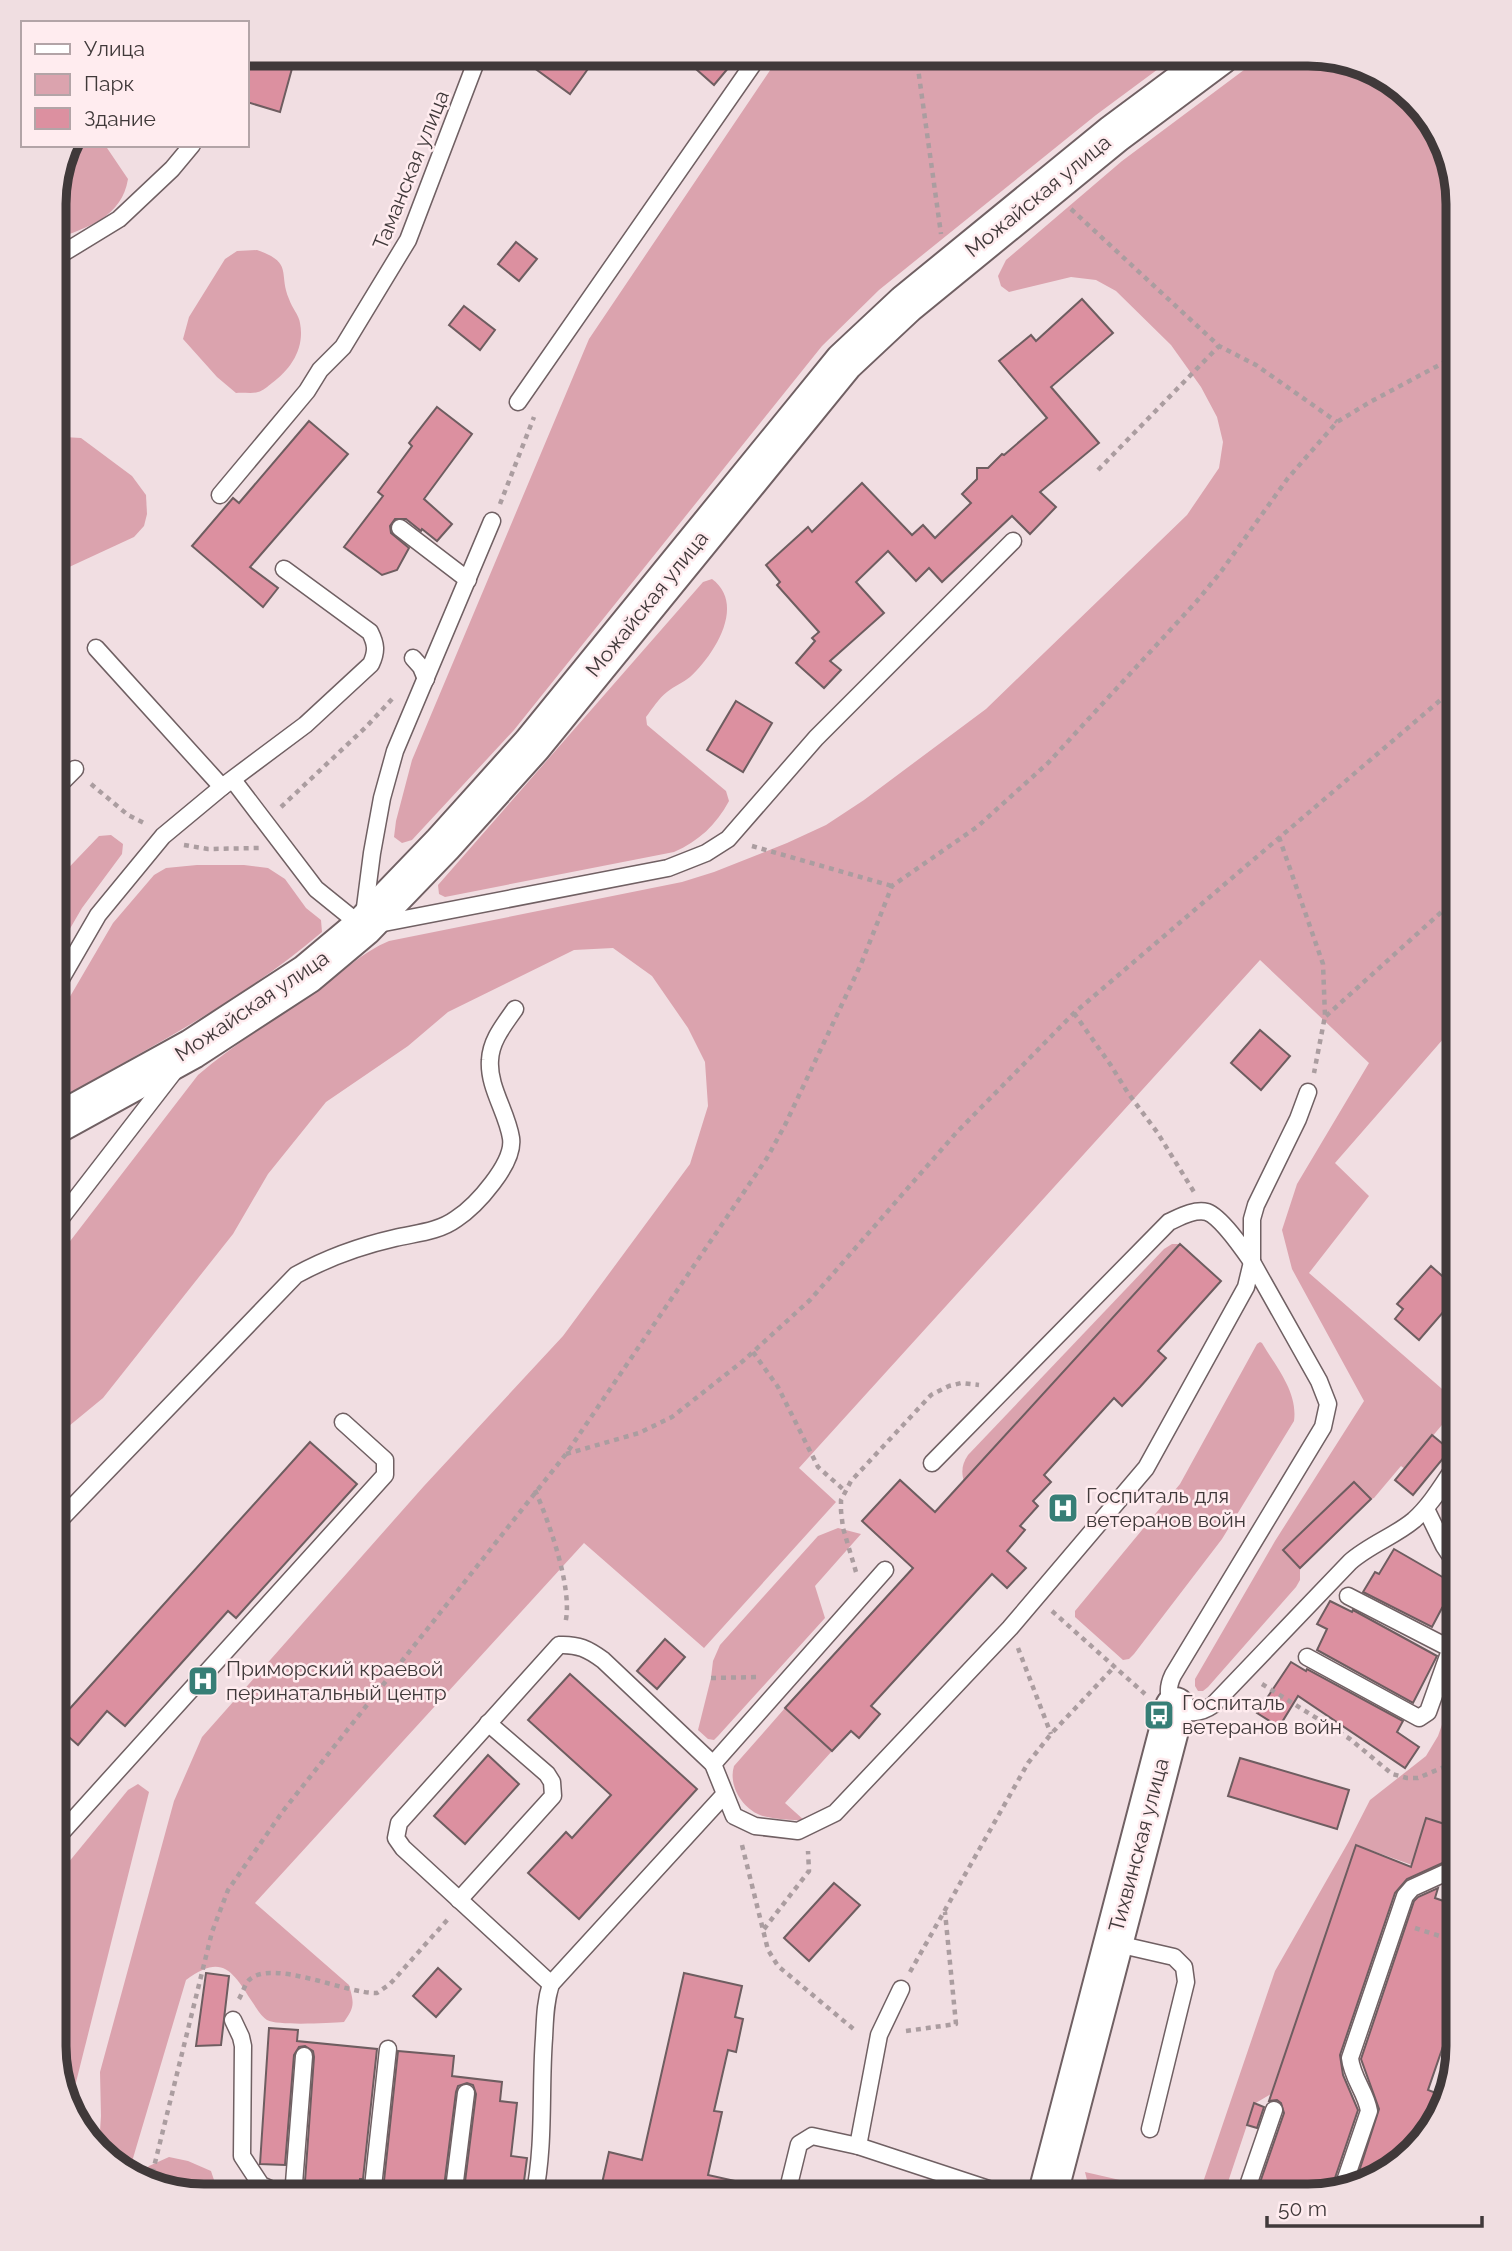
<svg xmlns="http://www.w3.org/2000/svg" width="1512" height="2251" font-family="Raleway,sans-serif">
<rect width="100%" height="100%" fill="#f1dee2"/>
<!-- green -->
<g fill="#dba3ae">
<path d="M781,54H862C884,70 907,63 931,54L1177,55L1096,115L879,290L822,346L514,730L412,840L402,843L394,837L396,821L412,760L589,339Z"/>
<path d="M1264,55H1317L1391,79L1438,130L1458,204V1022L1335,1163L1369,1196L1309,1273L1449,1395L1457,1407L1405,1469L1401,1466L1374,1498L1371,1499L1354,1482L1283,1549L1300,1568V1580L1296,1587L1208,1687L1203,1691H1198L1195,1686V1679L1275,1541L1364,1401L1292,1269L1282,1230L1297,1184L1369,1063L1260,960L799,1468L836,1502L704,1648L584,1543L255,1903L349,1985C354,2003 355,2007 344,2022C329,2023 278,2026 267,2020C261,2016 257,2009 253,2003C233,1972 223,1952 186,1980L128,2175L99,2146L101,2116L100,2072L174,1801L202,1737L424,1486L563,1336L690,1164L708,1106L705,1062L688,1028L652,976L613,948L574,950L448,1012L408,1046L326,1102L268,1174L233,1234L103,1398L69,1426L54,1434V1262L198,1075C235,1043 278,1018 318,990C342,973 362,952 389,941L682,882L714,872L787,843L826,825L864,800L986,709L1187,515L1219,468L1223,442L1217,417L1201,387L1171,345L1116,291L1096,280L1071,277L1009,292L1001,286L998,276L1006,260L1122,161Z"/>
<path d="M68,145H105L128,179C122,217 87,228 55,239V195Z"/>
<path d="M257,250C294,263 278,273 289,299C292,308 299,315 300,323C305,348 291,369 272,383C268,386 263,391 258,392C252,394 243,392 236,393L217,377L183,339L189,317L225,259L237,251Z"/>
<polygon points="64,437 81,438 132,476 146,495 147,514 144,526 134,537 54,574 55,440"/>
<path d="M712,579C747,605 713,656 690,677C683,683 674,686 667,692C659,698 652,709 646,717L647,725L726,791L729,801C716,825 699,841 674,852L445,897L439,894L438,885L703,582Z"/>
<polygon points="111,835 123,844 122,854 82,908 54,956 54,883 99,836"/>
<path d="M197,865H244L268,868L285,879L306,908L321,920L322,932C243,1000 145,1050 54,1102V1024L113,923L154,875L166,868Z"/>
<path d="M1172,1244H1180L964,1482C961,1471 962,1464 968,1455L1164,1249Z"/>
<path d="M1260,1342L1262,1343C1276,1367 1298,1392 1294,1421L1222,1539L1134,1654L1129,1659L1123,1660L1075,1617V1611L1180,1484L1257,1344Z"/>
<polygon points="838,1528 861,1534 815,1586 825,1618 718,1736 714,1740 708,1739 698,1730 711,1678 713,1661 720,1645 818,1536"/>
<polygon points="1458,1679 1458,1783 1455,1783 1442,1823 1414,1859 1412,1865 1356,1845 1271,2094 1254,2104 1223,2197 1198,2197 1275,1971 1349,1841 1370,1800 1426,1756 1438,1736"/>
<path d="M785,1708L832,1751L785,1803L805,1821C791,1819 774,1820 760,1815C742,1808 728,1785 734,1766Z"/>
<polygon points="138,1784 149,1792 70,2106 54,2047 54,1880 128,1790"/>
<polygon points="169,2157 188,2161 211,2171 215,2183 215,2196 195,2196 137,2179 149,2166"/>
<polygon points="1085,2172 1194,2197 1097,2197 1089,2188"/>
</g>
<!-- building -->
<g fill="#dc90a0" stroke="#6e5d60" stroke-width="2">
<polygon points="247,54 296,54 280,112 247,102"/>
<polygon points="515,54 574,54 590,66 570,94"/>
<polygon points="679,54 740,54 714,85"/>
<polygon points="516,242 537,259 519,281 498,264"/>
<polygon points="1082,299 1113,333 1051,387 1099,443 1040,492 1056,507 1030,534 1012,516 942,582 929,568 916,581 888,551 856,582 884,613 830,661 841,670 824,688 796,663 815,641 812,638 819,632 777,585 780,582 766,565 808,527 812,532 862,483 912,535 923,525 935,538 971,503 962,494 977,479 977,468 988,468 1002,454 1004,455 1047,418 999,361 1031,335 1036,341"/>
<polygon points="464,306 495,330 480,350 449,325"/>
<polygon points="437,407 472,434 424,499 452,524 437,541 422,529 421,531 406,519 395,519 390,526 391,533 409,548 397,570 382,575 344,547 383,496 378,492 412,446 409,443"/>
<polygon points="309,421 348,454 250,567 278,588 263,607 192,546 233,498 239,503"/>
<polygon points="736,701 772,723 743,772 707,750"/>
<polygon points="1260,1030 1290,1056 1261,1090 1231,1063"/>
<polygon points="1180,1244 1221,1281 1158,1351 1166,1358 1140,1387 1122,1406 1114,1398 1044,1475 1051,1482 1033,1501 1038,1506 1020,1526 1025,1530 1007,1551 1026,1568 1007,1588 992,1574 871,1706 880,1714 859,1738 851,1731 832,1751 785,1708 913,1568 862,1521 900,1480 935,1512"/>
<polygon points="1431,1266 1458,1290 1458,1295 1419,1340 1395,1319 1403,1309 1397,1304"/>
<polygon points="1432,1435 1450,1450 1413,1495 1395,1480"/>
<polygon points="310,1442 357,1484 236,1618 228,1611 125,1726 107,1711 78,1745 55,1725"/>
<polygon points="1354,1482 1371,1499 1300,1568 1283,1550"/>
<polygon points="1394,1549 1458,1586 1458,1596 1449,1612 1442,1608 1432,1627 1363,1592 1375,1572 1379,1574"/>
<polygon points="1330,1601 1352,1612 1353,1610 1437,1656 1413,1703 1317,1650 1327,1629 1317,1624"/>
<polygon points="665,1639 685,1657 657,1689 637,1671"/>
<polygon points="1291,1662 1306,1671 1307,1669 1403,1721 1397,1732 1419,1747 1405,1768 1298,1696 1279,1727 1257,1713"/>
<polygon points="570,1674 697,1789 579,1919 528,1873 566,1832 572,1838 611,1795 528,1720"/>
<polygon points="488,1755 519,1784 465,1844 434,1816"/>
<polygon points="1240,1758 1349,1790 1337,1829 1228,1796"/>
<polygon points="1426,1818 1457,1828 1447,1861 1407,1879 1395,1893 1340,2055 1343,2075 1358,2110 1333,2184 1333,2190 1308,2197 1255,2197 1284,2113 1281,2103 1277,2100 1269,2101 1356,1845 1411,1867"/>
<polygon points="834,1883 860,1905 809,1961 784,1938"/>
<polygon points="1438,1888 1435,1898 1458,1906 1458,2003 1428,2090 1436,2093 1420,2139 1382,2177 1355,2184 1379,2109 1361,2059 1414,1901 1418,1897"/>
<polygon points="438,1968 461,1989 436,2017 413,1996"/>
<polygon points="206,1973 229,1976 221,2045 196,2046"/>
<polygon points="684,1973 742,1986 735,2017 743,2019 736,2052 728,2050 714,2111 722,2112 708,2175 762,2187 761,2197 599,2197 609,2152 642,2160"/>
<polygon points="269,2028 298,2030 297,2041 377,2049 363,2179 360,2179 359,2187 305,2181 314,2057 313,2051 305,2046 299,2047 294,2055 285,2165 260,2164"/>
<polygon points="398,2051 454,2056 452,2076 502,2082 500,2101 517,2103 511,2156 527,2158 522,2197 464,2190 476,2094 473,2085 467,2083 458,2086 456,2092 444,2187 384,2181"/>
<polygon points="1254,2103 1264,2107 1257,2128 1247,2125"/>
</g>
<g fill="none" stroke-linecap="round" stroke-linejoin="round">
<!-- service casing -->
<g stroke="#706063" stroke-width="19">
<g id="service">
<polyline points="55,258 119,219 172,169 192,145"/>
<polyline points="518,402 760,54"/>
<polyline points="220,495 307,391 320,370 343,347 408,240 479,54"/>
<polyline points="400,528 468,580"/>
<polyline points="96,648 222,787"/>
<polyline points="413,658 421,667 426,679"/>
<polyline points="233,780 316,889 363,927 668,868 706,853 728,839 816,738 1013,541"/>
<polyline points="54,790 75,769"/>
<polyline points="364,915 372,853 382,798 395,751 492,521"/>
<path d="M54,991L98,915L163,836L222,787L305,725L371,664C377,651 376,644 370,632L284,569"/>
<polyline points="54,1227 173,1073"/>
<polyline points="1252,1262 1252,1219 1256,1205 1298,1119 1308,1092"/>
<path d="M932,1463L1169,1222C1180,1217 1194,1209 1207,1212C1221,1217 1243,1249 1252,1262"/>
<polyline points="1426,1509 1444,1546 1458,1567"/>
<path d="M54,1526L296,1275C327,1258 360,1246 395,1238C416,1233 438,1232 456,1219C476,1206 515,1163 511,1138C507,1112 488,1087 490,1060C491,1040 504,1025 515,1009"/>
<polyline points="1348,1596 1451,1649"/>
<polyline points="1307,1657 1419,1718 1428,1712 1458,1628"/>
<polyline points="713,1764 885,1570"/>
<path d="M725,1794L551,1984L403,1848L396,1838L399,1823L559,1645C578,1644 588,1649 603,1660L713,1764L734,1816L755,1826L798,1831L835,1813L1010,1628L1146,1468L1246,1287L1252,1262L1319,1381L1328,1404L1323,1427L1173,1675C1158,1706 1187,1723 1213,1705L1350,1562C1369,1545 1395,1536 1414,1520C1432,1504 1444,1482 1458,1462"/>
<polyline points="54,1841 385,1475 385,1460 343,1422"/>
<polyline points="459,1900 553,1796 552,1782 547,1774 488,1723"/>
<polyline points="1113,1943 1174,1957 1184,1967 1186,1982 1150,2129"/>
<polyline points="233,2020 241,2037 243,2046 242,2156 261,2185 286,2196"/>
<polyline points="858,2146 879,2035 901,1989"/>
<path d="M1343,2187L1369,2111C1366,2092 1352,2078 1350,2058L1405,1896L1412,1888L1458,1867"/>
<polyline points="293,2196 304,2056"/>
<polyline points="372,2196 388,2049"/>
<polyline points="453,2197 466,2093"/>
<path d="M534,2197C545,2144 540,2091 544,2038C545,2020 545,2002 551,1984"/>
<polyline points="786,2197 799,2144 812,2136 858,2146 1013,2197"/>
<polyline points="1244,2197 1274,2110"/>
</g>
</g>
<!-- tertiary casing -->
<g stroke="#706063" stroke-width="42">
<polyline id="tertiary" points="1047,2197 1175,1707"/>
</g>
<!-- secondary casing -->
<g stroke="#706063" stroke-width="42">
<polyline id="secondary" points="54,1125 192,1049 241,1017 307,974 363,927 443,844 532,745 844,362 906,304 1114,134 1220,55"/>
</g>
<!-- path -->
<g stroke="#ab9da0" stroke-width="4.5" stroke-dasharray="5 5" stroke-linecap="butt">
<polyline points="916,54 941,234"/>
<polyline points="1071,209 1219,346 1256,365 1337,422"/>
<polyline points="1098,470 1219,346"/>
<polyline points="500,504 534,417"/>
<polyline points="54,724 61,709 54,692"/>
<polyline points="91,784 128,815 146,824"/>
<polyline points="281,807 366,727 392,699"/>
<polyline points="1279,837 1323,964 1325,1016 1314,1073"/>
<polyline points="184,845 208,849 259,848"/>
<polyline points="752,846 892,886"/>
<polyline points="1074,1013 1110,1064 1128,1093 1157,1132 1194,1192"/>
<polyline points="1326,1016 1458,897"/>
<polyline points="753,1352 778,1387 818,1467 844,1490"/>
<polyline points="566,1454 639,1433 672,1417 743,1361 810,1300 956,1133 1074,1013 1458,685"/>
<path d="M535,1490C549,1522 574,1591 565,1624"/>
<polyline points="856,1572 843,1528 841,1511 841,1500 851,1481 931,1395 949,1386 961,1383 979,1385"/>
<polyline points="1052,1611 1145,1694"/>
<polyline points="1018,1648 1051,1734"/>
<polyline points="711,1678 760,1677"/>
<polyline points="1262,1684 1350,1739 1392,1774 1407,1778 1418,1778 1458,1761"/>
<polyline points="742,1845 768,1950 778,1966 857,2032"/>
<polyline points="1415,1928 1458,1942"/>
<polyline points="764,1929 809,1871 808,1851"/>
<polyline points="910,1972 1028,1763 1051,1734 1115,1666"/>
<path d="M239,1999C242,1994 245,1984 249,1980C272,1958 346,1994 377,1993L390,1984L448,1919"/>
<polyline points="906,2031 956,2024 945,1912"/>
<polyline points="150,2183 212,1932 228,1890 283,1811 566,1454 767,1158 785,1125 861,964 892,886 977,827 1048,763 1196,602 1220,573 1288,478 1337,422 1370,402 1458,355"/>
</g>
<!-- service -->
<use href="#service" stroke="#fff" stroke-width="16"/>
<!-- tertiary -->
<use href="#tertiary" stroke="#fff" stroke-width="38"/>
<!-- secondary -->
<use href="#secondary" stroke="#fff" stroke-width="38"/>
</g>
<!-- icons -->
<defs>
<g id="hospital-square" transform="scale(1.575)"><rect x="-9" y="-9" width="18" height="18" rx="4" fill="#377e76" stroke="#ffecef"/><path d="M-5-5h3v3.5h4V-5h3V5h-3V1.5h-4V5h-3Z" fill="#fff"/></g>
<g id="bus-square" transform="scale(1.575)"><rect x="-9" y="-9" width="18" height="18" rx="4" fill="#377e76" stroke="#ffecef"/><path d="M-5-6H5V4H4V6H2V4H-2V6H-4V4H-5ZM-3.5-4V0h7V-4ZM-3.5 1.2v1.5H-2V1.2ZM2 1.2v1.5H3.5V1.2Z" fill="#fff"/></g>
</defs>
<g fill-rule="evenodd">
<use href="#hospital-square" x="1063" y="1508"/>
<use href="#hospital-square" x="203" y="1681"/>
<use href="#bus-square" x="1159" y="1715"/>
</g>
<g text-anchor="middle" stroke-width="5" stroke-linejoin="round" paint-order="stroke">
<!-- street labels -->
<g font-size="21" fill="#40393a" stroke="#ffecef">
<text transform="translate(411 170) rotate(-68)" y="7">Таманская улица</text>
<text transform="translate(1038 196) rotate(-39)" y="7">Можайская улица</text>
<text transform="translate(647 604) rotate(-51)" y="7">Можайская улица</text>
<text transform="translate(252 1006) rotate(-34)" y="7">Можайская улица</text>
<text transform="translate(1139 1845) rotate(-75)" y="7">Тихвинская улица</text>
</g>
<!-- poi labels -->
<g font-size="21" fill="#40393a" stroke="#ffecef" text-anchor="start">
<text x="1086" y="1503">Госпиталь для<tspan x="1086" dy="24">ветеранов войн</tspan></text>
<text x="226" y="1676">Приморский краевой<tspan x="226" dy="24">перинатальный центр</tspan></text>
<text x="1182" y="1710">Госпиталь<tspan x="1182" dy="24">ветеранов войн</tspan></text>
</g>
</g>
<!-- crop -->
<path d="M0 0H1512V2251H0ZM204 66H1308A138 138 0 0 1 1446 204V2046A138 138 0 0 1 1308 2184H204A138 138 0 0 1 66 2046V204A138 138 0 0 1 204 66Z" fill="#f0dee1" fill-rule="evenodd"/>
<path fill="none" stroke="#40393a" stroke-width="9" d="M204 66H1308A138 138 0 0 1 1446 204V2046A138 138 0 0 1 1308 2184H204A138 138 0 0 1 66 2046V204A138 138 0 0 1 204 66Z"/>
<!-- legend -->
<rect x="21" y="21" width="228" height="126" fill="#ffecef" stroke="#b3a4a7" stroke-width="2"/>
<rect x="35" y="44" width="35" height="10" fill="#ffffff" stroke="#b3a4a7" stroke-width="2"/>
<text x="84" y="56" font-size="21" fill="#40393a">Улица</text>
<rect x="35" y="74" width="35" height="21" fill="#dba3ae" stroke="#b3a4a7" stroke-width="2"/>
<text x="84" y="91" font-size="21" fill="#40393a">Парк</text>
<rect x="35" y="108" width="35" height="21" fill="#dc90a0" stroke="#b3a4a7" stroke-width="2"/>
<text x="84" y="126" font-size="21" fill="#40393a">Здание</text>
<!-- scale -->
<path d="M1267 2216v10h215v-10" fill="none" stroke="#40393a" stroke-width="3.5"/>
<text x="1278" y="2216" font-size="21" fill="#40393a" stroke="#ffecef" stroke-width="5" paint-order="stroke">50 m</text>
</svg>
